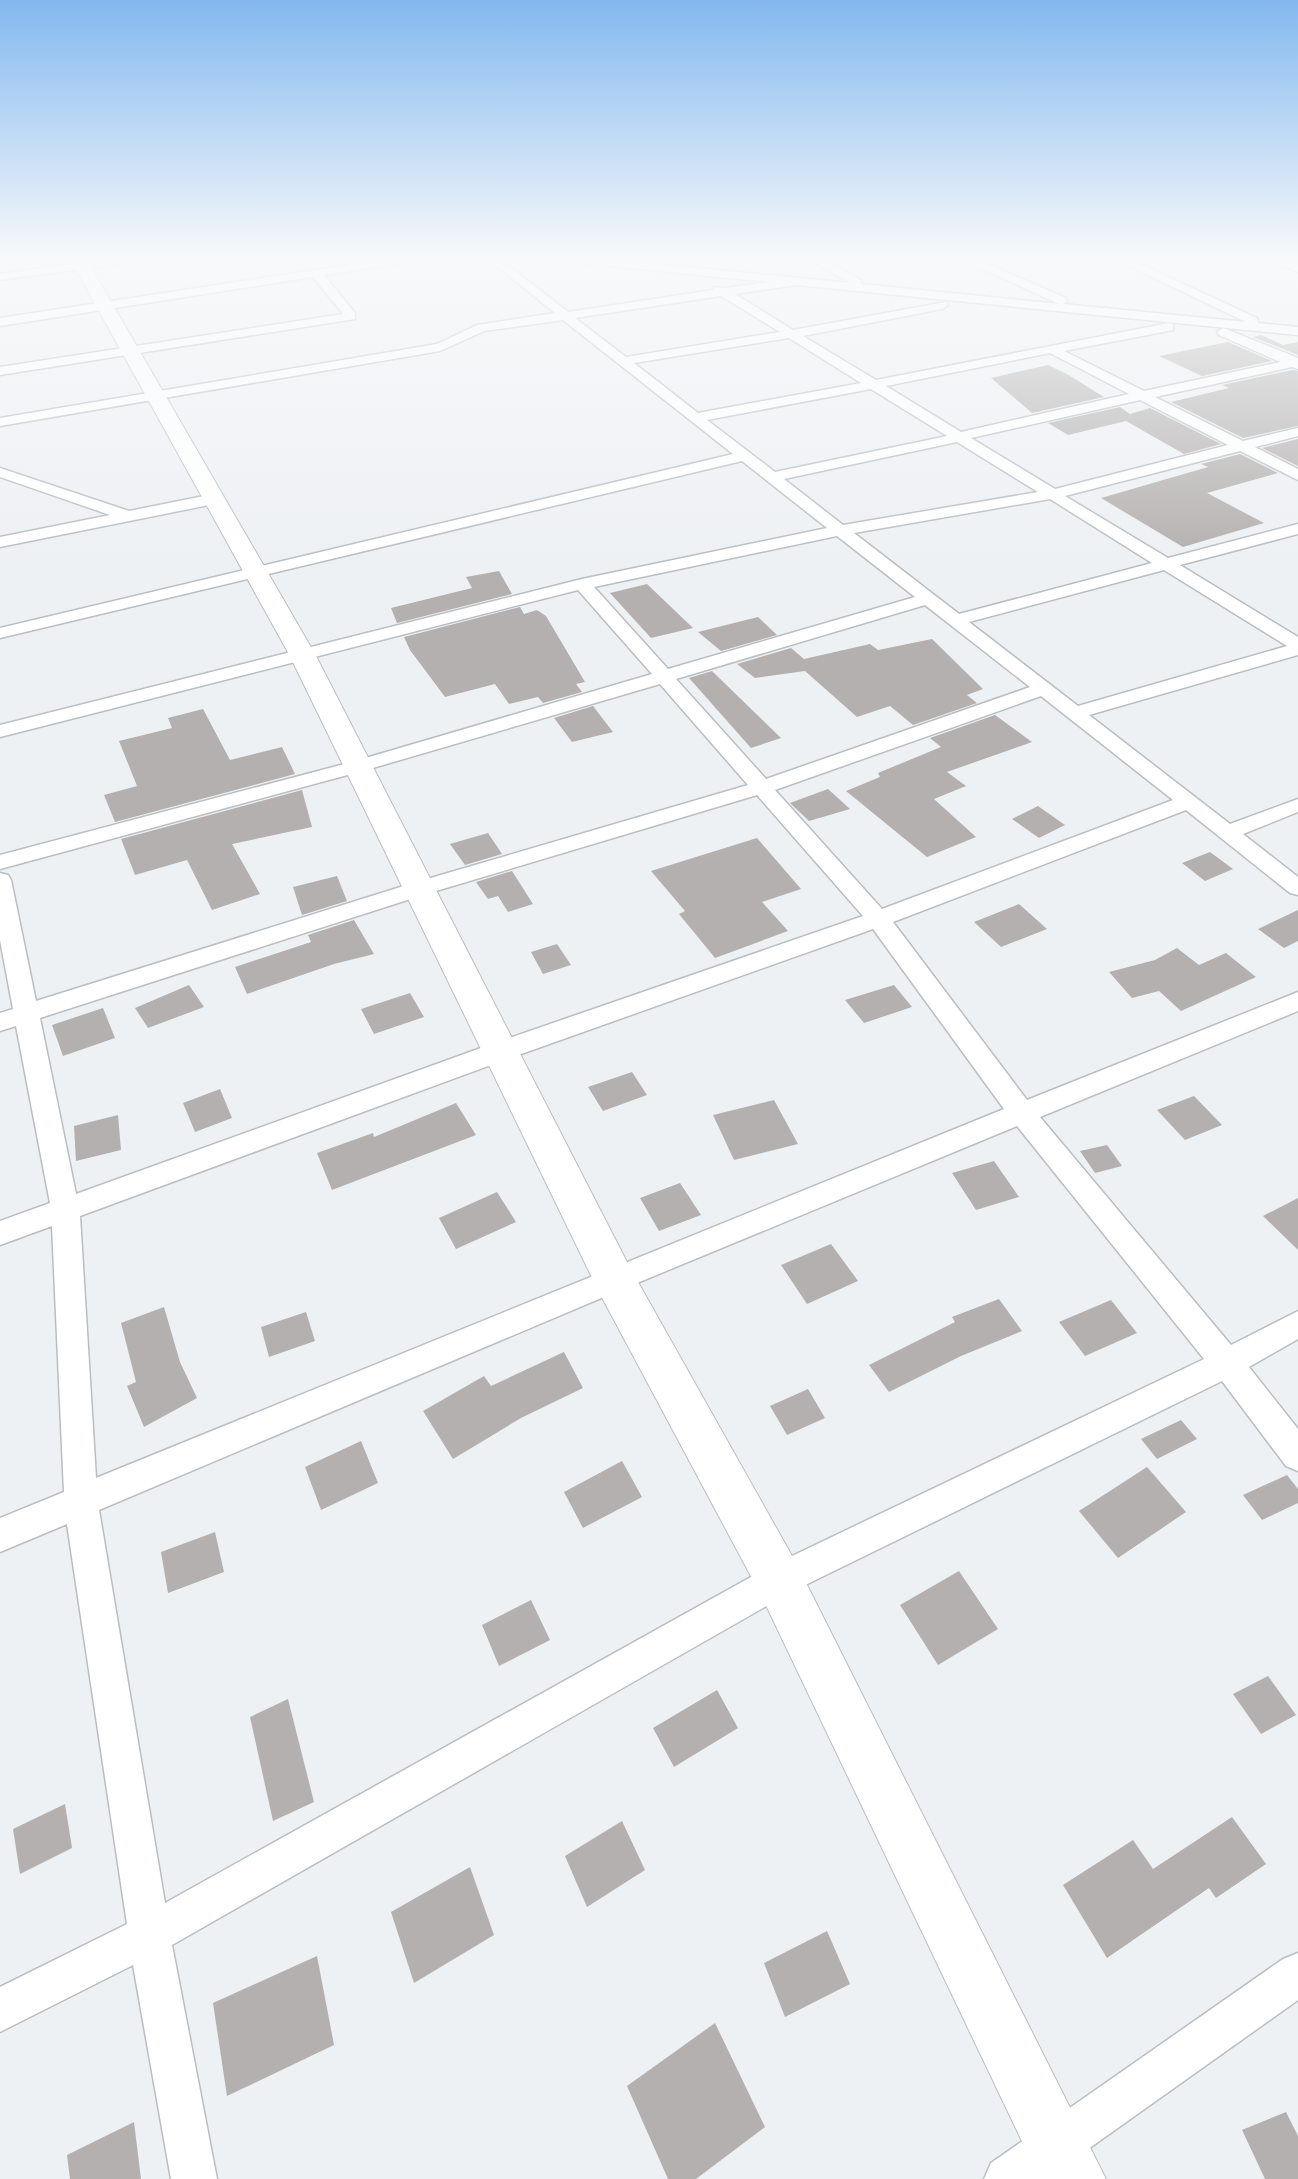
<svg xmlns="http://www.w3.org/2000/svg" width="1298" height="2179" font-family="Rubik,sans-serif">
<rect width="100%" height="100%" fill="#eef1f4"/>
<!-- building -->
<g fill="#b4b0af">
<polygon points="1261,335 1283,345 1298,342 1298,355 1253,337"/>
<polygon points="1228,342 1272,361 1202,376 1159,356"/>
<polygon points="1048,365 1067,374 1104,397 1032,413 991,378"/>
<polygon points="1292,370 1298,371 1298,426 1243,438 1171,402 1229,388 1222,385"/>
<polygon points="1120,407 1130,414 1150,408 1221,444 1184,454 1126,421 1068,435 1048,423"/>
<polygon points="1298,439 1298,466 1262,448"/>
<polygon points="1240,454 1278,473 1207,493 1264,523 1183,547 1101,498 1208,467 1201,464"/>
<polygon points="499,571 512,594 397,623 391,608 472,588 466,577"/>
<polygon points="647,584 693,628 651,638 610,593"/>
<polygon points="520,607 524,614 537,610 546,616 585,682 576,684 582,692 543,703 538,697 509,704 495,684 445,697 410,650 404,637"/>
<polygon points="758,617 777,635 721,651 698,632"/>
<polygon points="932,639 983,689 967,695 977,703 913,725 890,706 857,717 805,671 755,678 737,664 791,648 804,659 870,644 878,650"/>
<polygon points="712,671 781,738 751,748 689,678"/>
<polygon points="593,706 613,732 572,742 554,718"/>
<polygon points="203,709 230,760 282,747 295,774 115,822 104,795 137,786 119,741 172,728 168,718"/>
<polygon points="995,715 1032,742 947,772 966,786 934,799 976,837 927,857 846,791 880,777 878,773 941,747 930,738"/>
<polygon points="828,789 850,809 809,821 790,803"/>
<polygon points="302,790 312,827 232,844 260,894 212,910 187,860 135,875 121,839"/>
<polygon points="1038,806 1065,825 1039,838 1012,819"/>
<polygon points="488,833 502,854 465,865 450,844"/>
<polygon points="757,838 801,889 762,902 788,931 715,958 679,914 685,911 651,871"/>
<polygon points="1210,852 1233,869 1205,881 1182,863"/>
<polygon points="512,871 533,904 508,912 498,896 488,899 476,882"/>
<polygon points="337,876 347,901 302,915 293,887"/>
<polygon points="1019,904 1047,929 1001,947 974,922"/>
<polygon points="1298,910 1298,941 1284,948 1258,929"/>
<polygon points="354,920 374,954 334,964 247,994 235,967 311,942 308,935"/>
<polygon points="557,944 571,965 543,974 531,952"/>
<polygon points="1177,948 1199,965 1226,953 1256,977 1181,1011 1159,991 1132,998 1109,972 1155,960"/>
<polygon points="189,985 204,1007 148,1028 135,1008"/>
<polygon points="894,985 912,1007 864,1023 845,1000"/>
<polygon points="410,993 424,1017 374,1034 361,1009"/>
<polygon points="103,1008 115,1038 63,1056 52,1025"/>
<polygon points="632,1072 647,1095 603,1111 588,1087"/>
<polygon points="220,1089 232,1118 195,1132 183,1103"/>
<polygon points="1194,1096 1222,1125 1185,1140 1157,1110"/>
<polygon points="774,1100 798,1144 734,1160 713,1115"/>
<polygon points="456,1103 476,1135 332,1190 317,1153 373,1133 374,1137"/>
<polygon points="118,1115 121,1150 76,1161 74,1126"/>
<polygon points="1107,1145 1122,1166 1095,1173 1080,1151"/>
<polygon points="994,1161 1019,1197 976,1210 952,1173"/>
<polygon points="680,1183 701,1215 659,1231 640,1198"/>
<polygon points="497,1192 516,1222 456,1249 439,1218"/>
<polygon points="1298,1198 1298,1250 1263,1216"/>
<polygon points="831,1244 858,1281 807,1304 781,1265"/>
<polygon points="999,1299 1022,1331 961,1356 889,1392 869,1365 955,1322 952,1317"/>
<polygon points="1111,1300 1137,1333 1085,1356 1059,1322"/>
<polygon points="164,1307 180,1362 197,1398 144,1427 127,1386 136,1382 121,1323"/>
<polygon points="306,1312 315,1341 269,1357 261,1327"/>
<polygon points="564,1352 583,1388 521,1418 453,1459 423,1411 484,1376 491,1386"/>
<polygon points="808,1389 825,1418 787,1435 770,1406"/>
<polygon points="1181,1420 1197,1439 1157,1459 1141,1439"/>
<polygon points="361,1441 378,1483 321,1510 305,1467"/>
<polygon points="622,1461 642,1497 583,1528 564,1492"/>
<polygon points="1147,1467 1186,1512 1118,1558 1079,1511"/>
<polygon points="1287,1475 1298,1489 1298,1503 1262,1520 1243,1495"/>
<polygon points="215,1532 224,1572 168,1593 161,1552"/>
<polygon points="959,1571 998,1629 938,1665 900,1605"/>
<polygon points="531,1600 550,1640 499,1666 482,1625"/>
<polygon points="1268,1676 1296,1715 1261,1734 1233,1694"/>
<polygon points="717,1690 738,1728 674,1767 653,1728"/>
<polygon points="288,1699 314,1802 273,1821 250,1717"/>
<polygon points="65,1804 72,1848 20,1874 13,1829"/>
<polygon points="1232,1817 1266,1864 1216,1898 1209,1888 1107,1958 1063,1885 1133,1840 1153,1869"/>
<polygon points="622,1821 645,1870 587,1907 565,1856"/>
<polygon points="470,1867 494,1935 414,1983 391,1912"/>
<polygon points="827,1931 850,1984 785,2017 764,1963"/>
<polygon points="317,1956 334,2045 227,2096 213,2003"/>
<polygon points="715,2023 765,2127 696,2179 668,2179 627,2086"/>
<polygon points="1286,2112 1298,2136 1298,2179 1265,2179 1242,2130"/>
<polygon points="134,2122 141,2179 70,2179 67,2155"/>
</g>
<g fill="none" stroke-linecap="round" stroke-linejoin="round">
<!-- street casing -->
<g stroke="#babec0" stroke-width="3">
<g id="street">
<polygon points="139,255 169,255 163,258 0,280 0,274"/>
<polygon points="413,255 440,255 434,258 324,275 355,313 355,319 0,375 0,367 343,314 313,277 0,326 0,318"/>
<path d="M483,255H495L568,312L713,290L714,287L725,288L769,282L529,258L524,255H562L851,283L801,255H815L861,280V284L1059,304L952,255H967L1066,298L1068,301L1063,304L1246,322L1106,255H1121L1257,318L1258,323L1298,327V335L796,285L735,294L793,330L946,302L948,305L942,309L803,336L876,380L1169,323L1173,324V330L1064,351L1144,391L1280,362L1219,335L1217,332L1223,328L1298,358V369L1292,367L1155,397L1243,441L1298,428V436L1255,447L1298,469V480L1240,451L1065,496L1168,558L1298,524V534L1180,565L1298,637V655L1089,715L1230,824L1298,799V812L1243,834L1298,877V895L1290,893L1186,810L893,922L1027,1100L1298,992V1011L1040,1117L1231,1345L1298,1311V1339L1249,1367L1298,1429V1471L1286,1466L1222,1381L791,1592L172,1945L217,2179H171L133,1965L0,2032V1987L127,1924L67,1524L0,1552V1518L64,1492L52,1226L0,1245V1221L50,1203L16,1026L0,1031V1013L13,1009L0,940V873L8,875L11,880L36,1001L410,884L748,785L660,684L366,770L0,869V855L352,762L652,674L578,590L0,737V725L582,579L827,528L742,461L0,638V628L733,454L563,320L484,331L440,351L0,426V418L437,344L477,325L555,313ZM721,296L780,332L626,357L575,318ZM789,338L861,383L698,413L634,363ZM1050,353L1129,394L961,432L886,386ZM871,389L947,436L775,472L707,420ZM1140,400L1228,445L1055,489L971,438ZM957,442L1038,492L843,525L784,479ZM1050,499L1152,563L959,614L854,533ZM837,536L915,597L668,669L594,587ZM1164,570L1287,646L1078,706L969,622ZM925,605L1030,687L766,779L676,679ZM1041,696L1173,800L882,909L775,790ZM757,795L863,916L492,1044L76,1194L40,1018L426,894ZM873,929L1004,1109L96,1478L80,1216L510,1058ZM1017,1126L1204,1359L767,1568L165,1903L99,1510L625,1288Z"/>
<polygon points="1257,255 1273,255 1298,265 1298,272"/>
<polygon points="0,468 129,511 214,494 222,499 214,504 0,547 0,537 110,515 0,477"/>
<polygon points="1298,1953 1298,2000 1046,2179 984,2179 991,2163 1283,1959"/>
</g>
</g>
<!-- secondary casing -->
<g stroke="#babec0" stroke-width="2">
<polygon id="secondary" points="68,255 84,255 316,656 629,1266 796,1563 1106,2179 1040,2179 762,1597 599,1292 290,656"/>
</g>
<!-- street -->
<use href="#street" fill="#fff" fill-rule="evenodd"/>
<!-- secondary -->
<use href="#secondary" fill="#fff" fill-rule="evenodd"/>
</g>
<!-- sky -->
<linearGradient id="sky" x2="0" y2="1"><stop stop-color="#83b8ef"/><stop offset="0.46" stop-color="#f7f9fa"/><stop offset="1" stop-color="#f7f9fa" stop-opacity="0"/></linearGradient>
<rect width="1298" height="560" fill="url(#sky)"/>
</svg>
